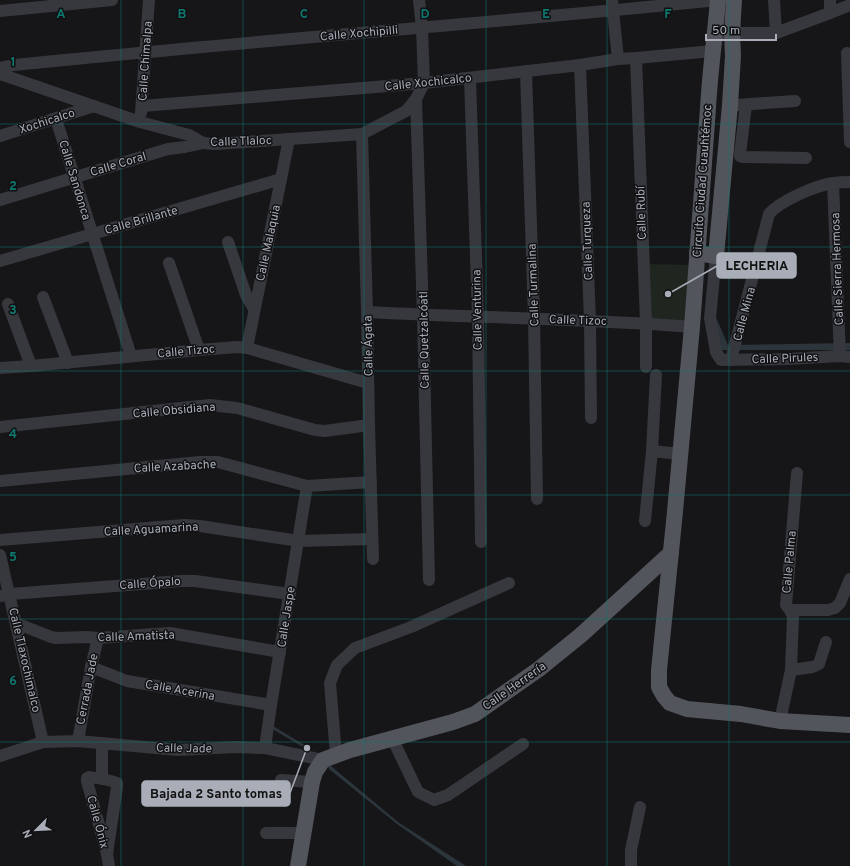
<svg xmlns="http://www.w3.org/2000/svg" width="850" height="866" font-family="Overpass,sans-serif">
<rect width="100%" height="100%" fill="#161618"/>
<!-- green -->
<polygon fill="#1e261f" points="642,264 695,265 690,325 644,323"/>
<!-- water -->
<g fill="#2c353c">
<polygon points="714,313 728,345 850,343 850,350 721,350"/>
<polygon points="273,726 306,746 307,748 305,748 272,729"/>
<polygon points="328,766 331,766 398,822 466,866 457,866 397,824 329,769"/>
</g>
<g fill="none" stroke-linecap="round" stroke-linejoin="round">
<!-- minor -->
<g stroke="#37383d" stroke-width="12">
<polyline points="612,0 618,59"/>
<polyline points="774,0 776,33"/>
<polyline points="830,0 830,13"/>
<polyline points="0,11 112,0"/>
<polyline points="716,33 776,33 830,13 850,5"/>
<polyline points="847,53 850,142"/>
<polyline points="636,58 646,323 646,367"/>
<polyline points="580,65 590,320 591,418"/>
<path d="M0,68L14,65C248,41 483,24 718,0"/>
<polyline points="526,71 534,318 537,499"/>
<polyline points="0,74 140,122 189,135 203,143 216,144 362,134 406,111 416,99 424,83 422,28 419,0"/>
<polyline points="470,78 478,317 481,542"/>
<polyline points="416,99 423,315 429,580"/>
<polyline points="737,105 795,101"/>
<polyline points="746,105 740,154 740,156 743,157 806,158"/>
<polyline points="142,106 424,83 580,65 618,59 636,58 713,51"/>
<polyline points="141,113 149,0"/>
<polyline points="56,119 131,356"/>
<polyline points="362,134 367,312 369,425 373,559"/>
<polyline points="0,136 94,106"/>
<polyline points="833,183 840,356"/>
<polyline points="0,200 168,149 185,147 203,143"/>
<polyline points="228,242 246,295 254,309"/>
<polyline points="716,256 710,318 716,352 721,360 787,359 840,356 850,357"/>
<polyline points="0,261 281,179"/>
<polyline points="169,263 199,350"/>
<polyline points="43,297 68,363"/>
<polyline points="8,304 31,366"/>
<path d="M367,312C475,318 584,318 692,327"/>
<polyline points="247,348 289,139"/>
<path d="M731,360L769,214C780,201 816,185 834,183C839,182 845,182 850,182"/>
<polyline points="0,368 31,366 199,350 237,347 247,348 368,383"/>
<polyline points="0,427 210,405 237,408 315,430 325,431 369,425"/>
<polyline points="652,451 680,454"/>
<polyline points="0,481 200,462 218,462 307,486 371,482"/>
<polyline points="645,521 652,451 656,375"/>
<polyline points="0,540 184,525 200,526 299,541 372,539"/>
<polyline points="0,555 43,742"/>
<polyline points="0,596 10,594 181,581 195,581 290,594"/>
<polyline points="790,610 828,610 835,608 840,603 850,579"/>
<polyline points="16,623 51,637 56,638 86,637 98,638 170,633 280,652"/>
<polyline points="91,667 127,681 271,705"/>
<polyline points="791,670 813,667 819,664 826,642"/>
<polyline points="780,721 791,670 793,617 790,610 786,605 797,473"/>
<polyline points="392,738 418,792 434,800 448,795 523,744"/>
<polyline points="78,741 91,667 98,638"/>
<polyline points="265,748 271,705 307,486"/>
<polyline points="336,755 330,683 337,665 355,648 411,627 509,583"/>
<polyline points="0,756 43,742 78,741 178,750 235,747 265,748 323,760"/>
<polyline points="102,779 102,743"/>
<polyline points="281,780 312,782"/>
<polyline points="266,833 303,833"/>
<path d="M107,854L117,787V783C108,779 98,778 89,777L87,778V781L107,854L109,866"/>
<polyline points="631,866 631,850 640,807"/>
</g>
<!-- major -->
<g stroke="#53555c" stroke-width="16">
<path d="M718,0C715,36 710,72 708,108C702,181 698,254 692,327C682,441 671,556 659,670V687L664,696L670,703L687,709L741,714L780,721L850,725"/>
<polyline points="697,253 716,256 730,105 733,56 732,33 734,0"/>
<polyline points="298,866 312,782 315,772 323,760 350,750 453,722 475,714 539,669 581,635 671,553"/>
</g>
</g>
<!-- grid -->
<path fill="none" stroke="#0f766e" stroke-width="1" stroke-opacity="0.55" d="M121,0V866M243,0V866M364,0V866M486,0V866M607,0V866M729,0V866M0,124H850M0,247H850M0,371H850M0,495H850M0,619H850M0,742H850"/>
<g text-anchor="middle" stroke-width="3" stroke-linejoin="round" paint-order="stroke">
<!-- street labels -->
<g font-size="12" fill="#a8adb8" stroke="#111113">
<text transform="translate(359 33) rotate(-5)" y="4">Calle Xochipilli</text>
<text transform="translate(145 61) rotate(-86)" y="4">Calle Chimalpa</text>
<text transform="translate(428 82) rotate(-6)" y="4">Calle Xochicalco</text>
<text transform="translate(47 121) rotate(-18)" y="4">Xochicalco</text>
<text transform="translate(241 141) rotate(-2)" y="4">Calle Tlaloc</text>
<text transform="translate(118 164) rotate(-17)" y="4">Calle Coral</text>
<text transform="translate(75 180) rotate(73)" y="4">Calle Sandonca</text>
<text transform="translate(702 181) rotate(-86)" y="4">Circuito Ciudad Cuauhtémoc</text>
<text transform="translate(641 213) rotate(-92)" y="4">Calle Rubí</text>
<text transform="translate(141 220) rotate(-16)" y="4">Calle Brillante</text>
<text transform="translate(587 241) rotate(-92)" y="4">Calle Turqueza</text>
<text transform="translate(268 243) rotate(-78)" y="4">Calle Malaquia</text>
<text transform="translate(837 269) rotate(-92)" y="4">Calle Sierra Hermosa</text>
<text transform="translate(533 285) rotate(-92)" y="4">Calle Turmalina</text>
<text transform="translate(477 310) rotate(-91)" y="4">Calle Venturina</text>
<text transform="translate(744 314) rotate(-75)" y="4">Calle Mina</text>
<text transform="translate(578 320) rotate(2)" y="4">Calle Tizoc</text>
<text transform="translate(424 340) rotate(-91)" y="4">Calle Quetzalcóatl</text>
<text transform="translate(368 346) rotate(-91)" y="4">Calle Ágata</text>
<text transform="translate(186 351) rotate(-5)" y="4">Calle Tizoc</text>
<text transform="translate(785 358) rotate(-2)" y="4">Calle Pirules</text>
<text transform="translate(174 410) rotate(-5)" y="4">Calle Obsidiana</text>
<text transform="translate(175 466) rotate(-3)" y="4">Calle Azabache</text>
<text transform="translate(151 529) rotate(-3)" y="4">Calle Aguamarina</text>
<text transform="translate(789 562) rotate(-85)" y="4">Calle Palma</text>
<text transform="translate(150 583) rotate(-4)" y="4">Calle Ópalo</text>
<text transform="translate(286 617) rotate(-81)" y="4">Calle Jaspe</text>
<text transform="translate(136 636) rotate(-2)" y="4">Calle Amatista</text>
<text transform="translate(25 660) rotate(77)" y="4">Calle Tlaxochimalco</text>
<text transform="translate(514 686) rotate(-35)" y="4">Calle Herrería</text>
<text transform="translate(87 689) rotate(-79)" y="4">Cerrada Jade</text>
<text transform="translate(180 690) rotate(10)" y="4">Calle Acerina</text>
<text transform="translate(184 748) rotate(1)" y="4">Calle Jade</text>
<text transform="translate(98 822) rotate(75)" y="4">Calle Ónix</text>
</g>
</g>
<g font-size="13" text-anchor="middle" font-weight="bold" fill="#0f766e" stroke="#111113" stroke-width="3" stroke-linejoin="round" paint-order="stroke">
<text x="61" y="18">A</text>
<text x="182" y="18">B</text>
<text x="304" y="18">C</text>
<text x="425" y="18">D</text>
<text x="546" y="18">E</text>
<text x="668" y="18">F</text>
<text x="13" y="66">1</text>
<text x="13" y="190">2</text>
<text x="13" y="314">3</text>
<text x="13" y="438">4</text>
<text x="13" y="561">5</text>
<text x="13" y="685">6</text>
</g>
<!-- callouts -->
<path fill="none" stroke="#a8adb8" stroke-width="1.5" d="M668 294L717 266M307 748L290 793"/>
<g fill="#a8adb8" stroke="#111113" stroke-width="1.5">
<circle cx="668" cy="294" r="4"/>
<circle cx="307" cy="748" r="4"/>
</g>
<g fill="#a8adb8" stroke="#a8adb8" stroke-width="1.5">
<rect x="717" y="253" width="79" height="25" rx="4"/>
<rect x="142" y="781" width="148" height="25" rx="4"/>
</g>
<g font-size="13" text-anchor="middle" font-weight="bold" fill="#111">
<text x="757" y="270">LECHERIA</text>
<text x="216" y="798">Bajada 2 Santo tomas</text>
</g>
<!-- north arrow -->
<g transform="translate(36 830) rotate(246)" stroke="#111113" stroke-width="3" paint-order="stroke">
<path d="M0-3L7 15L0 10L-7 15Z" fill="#a8adb8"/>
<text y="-6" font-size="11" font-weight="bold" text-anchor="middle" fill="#a8adb8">N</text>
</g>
<!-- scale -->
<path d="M706 34v6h70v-6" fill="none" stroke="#a8adb8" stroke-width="2"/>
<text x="712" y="34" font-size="12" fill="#a8adb8" stroke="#111113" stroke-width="3" paint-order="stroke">50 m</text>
</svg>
